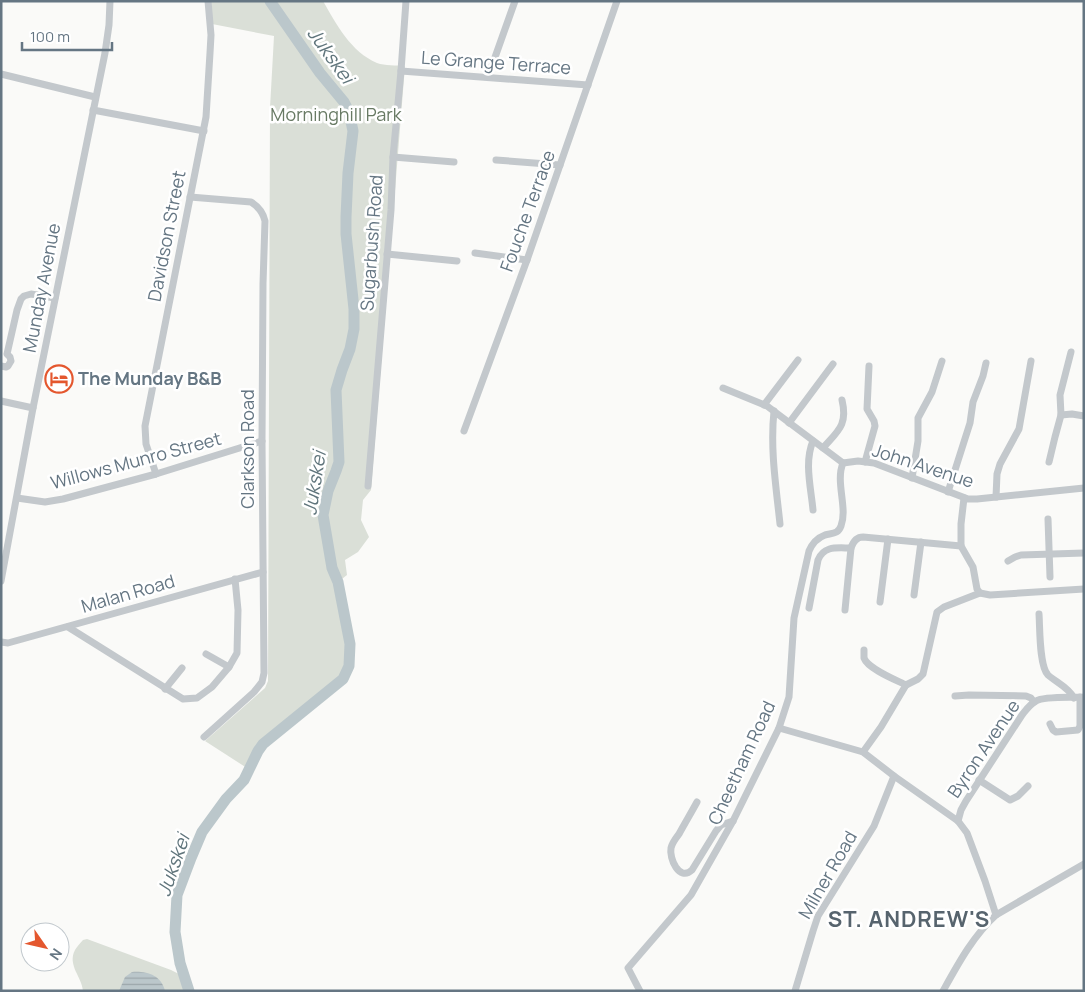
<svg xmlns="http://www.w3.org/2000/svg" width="1085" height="992" font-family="Manrope,sans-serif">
<defs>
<pattern id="water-rules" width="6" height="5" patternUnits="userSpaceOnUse" patternTransform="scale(1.25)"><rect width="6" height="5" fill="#bbc7cb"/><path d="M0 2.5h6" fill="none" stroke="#9ca6aa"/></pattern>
</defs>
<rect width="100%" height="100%" fill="#fafaf8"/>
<!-- park -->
<g fill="#dadfd7">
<path d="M211,1H323C336,24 351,52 377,63C385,66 396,65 405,66L371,490L363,500L361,520L369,537L358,552L345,560L347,575L338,582L350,644L349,666L343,679L263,744L258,751L250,770L205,741L265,688L268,681L270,108L274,36L212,24Z"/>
<path d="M87,939L171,970L181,975L186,991H83C82,977 67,965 75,950C77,947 80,943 83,940Z"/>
</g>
<!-- water -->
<path fill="url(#water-rules)" d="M132,972C147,971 161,975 165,991H119L125,977Z"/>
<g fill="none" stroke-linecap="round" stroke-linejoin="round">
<!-- river -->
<polyline stroke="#bbc7cb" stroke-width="11" points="189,991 180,963 175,932 177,895 191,858 202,832 226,799 244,780 258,751 263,744 343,679 349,666 350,644 338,582 332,568 323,515 328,491 336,471 339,462 336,390 342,370 350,349 354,329 354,309 346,234 346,217 348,173 353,131 349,112 344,102 320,73 270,1"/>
<!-- minor -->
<g stroke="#c3c8cc" stroke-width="7">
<polyline points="401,71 588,85"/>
<polyline points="1,74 95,97"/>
<polyline points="488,77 515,1"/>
<polyline points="93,110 204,131"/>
<polyline points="393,157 454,162"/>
<polyline points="496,160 560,165"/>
<path d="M190,197L251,202C259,207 263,212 265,221L263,284L262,441L264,673L262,682L254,692L204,737"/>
<polyline points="475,253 527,260"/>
<polyline points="387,254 457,261"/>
<polyline points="1,366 6,367 8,366 11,361 10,357 7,354 17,310 21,299 24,296 31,294 55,298"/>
<polyline points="723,388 767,406 843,463"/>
<polyline points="1,401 33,408"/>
<polyline points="764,405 798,360"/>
<path d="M774,411C770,449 776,486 780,524"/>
<polyline points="1061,415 1072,414 1084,416"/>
<polyline points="789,423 833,364"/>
<polyline points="464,431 527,260 617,1"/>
<path d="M823,448C838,431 848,425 842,400"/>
<polyline points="865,462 875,426 874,421 867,409 869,366"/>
<polyline points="1049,462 1055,437 1061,415 1060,395 1071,352"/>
<polyline points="843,463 858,461 874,463 968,499 977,499 1084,488"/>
<polyline points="156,474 146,444 145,426 206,117 210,53 211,35 208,1"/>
<polyline points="912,478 918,441 918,418 932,392 942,361"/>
<polyline points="368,486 391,210 393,157 401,71 406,1"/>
<polyline points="948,492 970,423 973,402 983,376 986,363"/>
<polyline points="996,497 997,474 1000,464 1019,429 1031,361"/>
<polyline points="17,498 45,502 63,499 156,474 262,441"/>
<polyline points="964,498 961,524 961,546 973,567 977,589 980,593 990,595 1084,589"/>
<path d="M813,510C811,488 804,462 813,441"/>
<polyline points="1048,519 1050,577"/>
<polyline points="1008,561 1015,557 1021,555 1084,553"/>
<polyline points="1,581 33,408 105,53 109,25 110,1"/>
<polyline points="914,595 921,542"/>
<polyline points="880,602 888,539"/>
<path d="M809,608L818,560C824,545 838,548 851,548"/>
<path d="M845,610L851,548C853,542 856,537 863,537L961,546"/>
<path d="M1039,614C1040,627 1039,666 1048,675C1057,683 1068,687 1074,698"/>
<polyline points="68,627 183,699 197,698 212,687 229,667 237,653 238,610 235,579"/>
<polyline points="1,642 8,643 263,572"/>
<path d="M864,650C864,652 864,656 864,658C868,669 896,680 906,685L918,679L923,674L937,612L944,607L980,593"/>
<polyline points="206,654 229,667"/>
<polyline points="165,689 182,668"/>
<polyline points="955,696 969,695 1026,696 1031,698 1034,702"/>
<polyline points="1050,724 1053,730 1056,732 1078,730 1080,726 1080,697"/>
<polyline points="779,728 863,752 894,776 958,821 967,833 985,881 996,915"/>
<polyline points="863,752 881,727 906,685"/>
<polyline points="979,780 1010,800 1018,796 1028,786"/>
<path d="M697,802C691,813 685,823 679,834C676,838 672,843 671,848C669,858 679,882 692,870L716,831L721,825L733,821"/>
<path d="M958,821L961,810L966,801L1022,715C1026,710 1030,704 1036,701C1045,696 1072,698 1084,697"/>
<path d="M640,991L628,968L691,895L733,821L779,728L789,697L794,618L809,551C812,544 817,538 825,535C833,533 838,534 841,526C848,508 835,482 843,463"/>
<polyline points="795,991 813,931 818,916 874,826 894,776"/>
<path d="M943,991C958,964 973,936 996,915L1084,864"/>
</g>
</g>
<!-- icons -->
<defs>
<g id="hotel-ring" transform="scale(1.4375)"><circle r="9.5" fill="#fff" stroke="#e4572e" stroke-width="1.5"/><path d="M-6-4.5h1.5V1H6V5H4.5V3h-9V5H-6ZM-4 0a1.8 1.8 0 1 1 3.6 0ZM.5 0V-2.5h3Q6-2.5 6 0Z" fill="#e4572e"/></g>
</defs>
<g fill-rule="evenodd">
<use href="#hotel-ring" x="59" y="379"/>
</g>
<g text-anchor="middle" stroke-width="5" stroke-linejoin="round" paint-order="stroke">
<!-- street labels -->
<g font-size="18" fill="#657683" stroke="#fff">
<text transform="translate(496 63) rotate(4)" y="6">Le Grange Terrace</text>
<text transform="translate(528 211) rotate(-70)" y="6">Fouche Terrace</text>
<text transform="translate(167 236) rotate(-79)" y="6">Davidson Street</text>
<text transform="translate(372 243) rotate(-86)" y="6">Sugarbush Road</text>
<text transform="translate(42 288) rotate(-79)" y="6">Munday Avenue</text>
<text transform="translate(248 449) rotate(-90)" y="6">Clarkson Road</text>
<text transform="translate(136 461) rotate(-15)" y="6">Willows Munro Street</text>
<text transform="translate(923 466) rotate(18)" y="6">John Avenue</text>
<text transform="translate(128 594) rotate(-16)" y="6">Malan Road</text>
<text transform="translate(984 749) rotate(-56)" y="6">Byron Avenue</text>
<text transform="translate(742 763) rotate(-65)" y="6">Cheetham Road</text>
<text transform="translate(828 875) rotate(-60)" y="6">Milner Road</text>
</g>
<!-- park labels -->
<g font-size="18" fill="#687a64" stroke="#fff">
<text x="336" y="121">Morninghill Park</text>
</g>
<!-- poi labels -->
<g font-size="18" font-weight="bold" fill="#657683" stroke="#fff" text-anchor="start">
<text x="78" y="385">The Munday B&amp;B</text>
</g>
<!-- water labels -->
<g font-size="19" font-style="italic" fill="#60757c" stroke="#fff">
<text transform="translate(331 55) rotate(54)" y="7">Jukskei</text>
<text transform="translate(314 483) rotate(-81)" y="7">Jukskei</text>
<text transform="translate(173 865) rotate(-71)" y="7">Jukskei</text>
</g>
<!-- district labels -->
<g font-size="22" font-weight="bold" letter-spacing="1" fill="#57646e" stroke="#fff">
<text x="909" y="927">ST. ANDREW'S</text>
</g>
</g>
<!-- border -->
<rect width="1085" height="992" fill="none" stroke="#657683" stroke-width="5"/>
<!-- north arrow -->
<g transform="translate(45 947) rotate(124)"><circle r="24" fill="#ffffff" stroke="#c1c8cd"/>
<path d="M0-4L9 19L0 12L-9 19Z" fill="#e4572e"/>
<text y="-8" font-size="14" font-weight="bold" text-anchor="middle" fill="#657683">N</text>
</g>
<!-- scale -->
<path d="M22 42v8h90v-8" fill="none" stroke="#657683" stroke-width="2.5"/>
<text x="30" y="42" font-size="15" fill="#657683" stroke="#ffffff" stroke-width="4" paint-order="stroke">100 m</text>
</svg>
